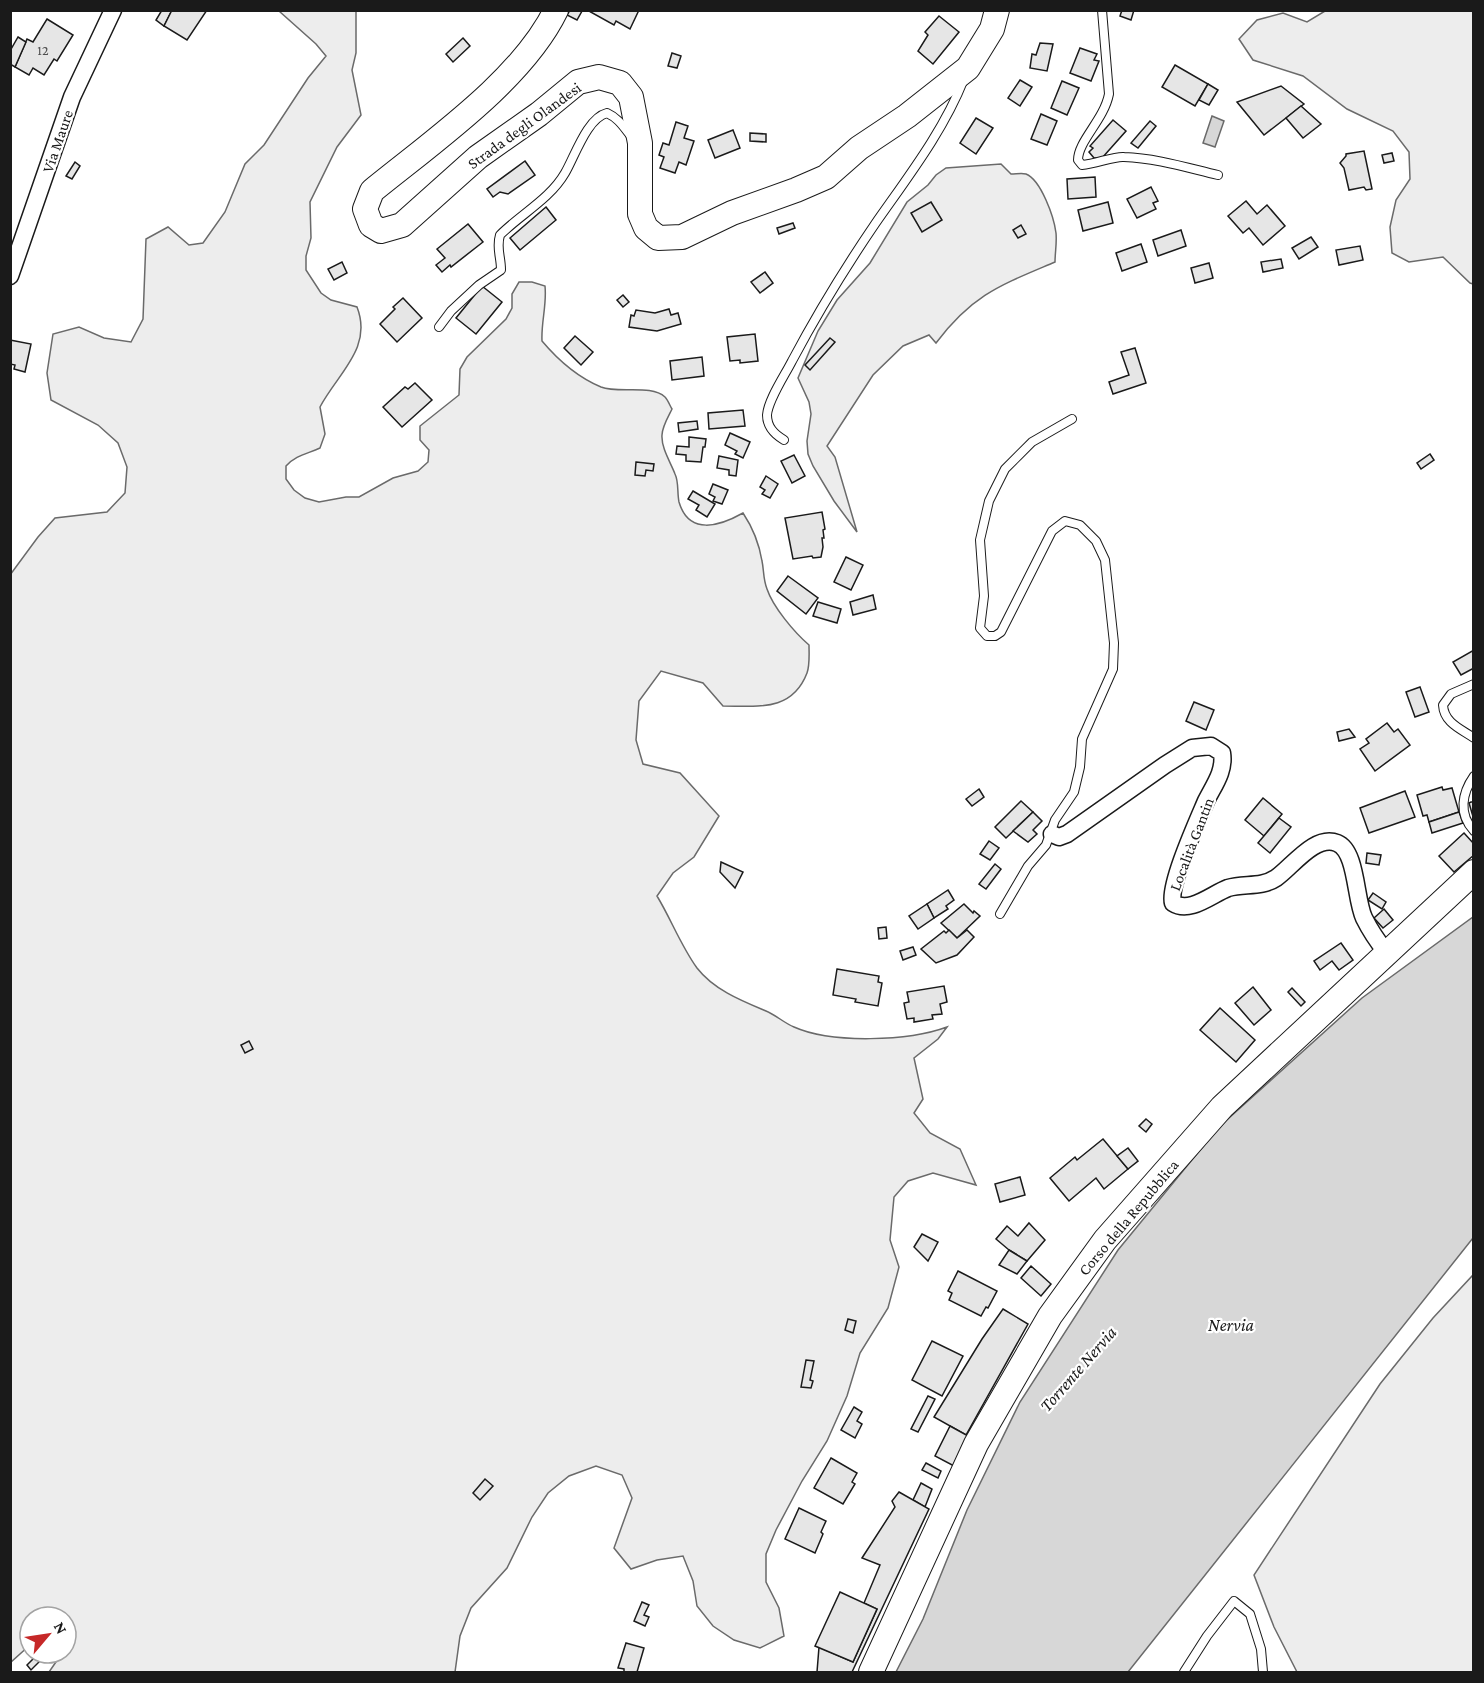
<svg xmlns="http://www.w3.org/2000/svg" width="1484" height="1683" font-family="'Crimson Pro',serif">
<rect width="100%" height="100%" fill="#fff"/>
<!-- green -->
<g fill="#ededed" stroke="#6a6a6a" stroke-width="1.5">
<path d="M279,11H356V53L352,70L361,115L337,147L310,202L311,238L306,256V270L321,293L331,300L357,307C373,348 338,373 320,407L325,434L320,448C307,454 296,455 286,466V479L294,490L305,498L319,502L346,497H359L393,478L418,471L428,462L429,450L420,440V426L459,395L460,369L467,357L506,319L512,308V294L519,282H532L545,286C547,305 541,322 542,341C558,360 577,377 601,387C619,394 651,384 665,397C668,400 670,406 672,409C668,417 662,427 662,435C661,448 671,463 675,474C679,482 677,493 679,502C689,536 720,526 743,513C753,528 759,543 762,561C764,570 763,579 767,589C773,607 794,632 809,645C809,653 810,665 807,673C792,712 758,706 723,706L703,683L661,671L639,701L636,740L643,764L680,773L719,816L694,857L673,873L657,896C671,919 681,946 697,968C714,990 742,1001 766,1011C776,1015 784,1023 794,1027C832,1044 909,1041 947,1027L938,1039L914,1058L923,1099L914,1113L930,1133L960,1149L976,1185L933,1173L908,1181L894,1197L890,1240L899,1267L888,1308L860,1353L847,1396L827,1441L802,1481L776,1530L766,1554V1582L779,1608L784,1636L760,1648L734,1640L713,1626L697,1606L693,1581L683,1556L657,1560L631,1569L614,1548L632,1498L622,1475L596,1466L569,1476L548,1493L532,1517L507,1568L471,1608L460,1636L455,1672H49L58,1659L57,1653H66V1617H30V1645L11,1662L10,575L38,537L55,518L107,512L125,493L127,467L118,443L98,425L51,400L47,373L53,334L79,327L104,338L131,342L143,319L146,239L168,227L189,245L203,243L225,212L245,164L264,145L308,78L326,56L316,44Z"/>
<polygon points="1325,11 1473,11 1473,284 1470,283 1443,257 1409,262 1392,253 1390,227 1396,200 1410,179 1409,152 1393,131 1347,109 1303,76 1253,60 1239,39 1257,20 1283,13 1307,22"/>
<path d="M1001,164L1011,174C1016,174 1022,173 1026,174C1041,180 1054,217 1056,233C1057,242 1055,253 1055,262C1001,285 973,294 936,343L929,335L903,346L873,375L827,446L835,457L857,532L834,501L813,466L808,454L807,441L811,414L809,402L798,378L818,331L837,300L870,263L907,202L928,185L936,175L946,168Z"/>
<polygon points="1473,1275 1473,1672 1297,1672 1274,1627 1254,1575 1380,1384 1433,1318"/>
</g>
<!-- water -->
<g fill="#d7d7d7" stroke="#6a6a6a" stroke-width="1.5">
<polygon points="1212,116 1224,121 1215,147 1203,143"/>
<polygon points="1473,917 1473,1238 1128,1672 896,1672 923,1619 967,1510 1020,1402 1118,1250 1219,1127 1362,998"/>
</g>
<!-- building -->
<g fill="#e6e6e6" stroke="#1a1a1a" stroke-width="1.5">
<polygon points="162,10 172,10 164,26 156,20"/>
<polygon points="172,10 207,10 187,40 164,26"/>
<polygon points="570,10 582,10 582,11 577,20 567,15"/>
<polygon points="587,10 639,10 630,29 616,21 614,25"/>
<polygon points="1122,10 1134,10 1131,20 1120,16"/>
<polygon points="939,16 959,32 933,64 918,51 928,35 925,32"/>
<polygon points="47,19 73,35 57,61 54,59 44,75 33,68 29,75 15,67 27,39 33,42"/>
<polygon points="18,37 26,42 15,67 10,64 10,51"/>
<polygon points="463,38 470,46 453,62 446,54"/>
<polygon points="1040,43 1053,44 1047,71 1030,68 1032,54 1036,55"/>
<polygon points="1080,48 1097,54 1094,60 1099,61 1091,81 1070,73"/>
<polygon points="672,53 681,56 677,68 668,66"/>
<polygon points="1175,65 1208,84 1195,106 1162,87"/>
<polygon points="1020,80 1032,87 1020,106 1008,98"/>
<polygon points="1062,81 1079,88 1067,115 1051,108"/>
<polygon points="1208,84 1218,90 1209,105 1199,100"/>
<polygon points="1281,86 1304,104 1264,135 1237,102"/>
<polygon points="1301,106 1321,124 1303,138 1286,118"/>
<polygon points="1041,114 1057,121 1047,145 1031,139"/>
<polygon points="976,118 993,128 976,154 960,143"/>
<polygon points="1113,120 1126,131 1102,158 1094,158 1089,152 1093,148 1090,146"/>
<polygon points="1150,121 1156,126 1138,148 1131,143"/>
<polygon points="676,122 688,126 684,138 694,141 686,165 679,162 675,173 660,168 664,157 659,155 663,143 669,145"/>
<polygon points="733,130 740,148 715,158 708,140"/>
<polygon points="750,133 766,134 766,142 750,141"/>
<polygon points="1364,151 1372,189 1366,190 1364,187 1349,190 1344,168 1340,163 1346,156 1346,154"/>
<polygon points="1392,153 1394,161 1384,163 1382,155"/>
<polygon points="525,161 535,175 508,194 500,192 493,197 487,189"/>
<polygon points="75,162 80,166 72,179 66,176"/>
<polygon points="1095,177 1096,197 1068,199 1067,179"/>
<polygon points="1151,187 1158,201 1153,203 1156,209 1137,218 1127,199"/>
<polygon points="1246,201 1257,214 1267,205 1285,226 1263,245 1249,228 1243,233 1228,216"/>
<polygon points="931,202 942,220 922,232 911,213"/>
<polygon points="1108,202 1113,223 1083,231 1078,210"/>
<polygon points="546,207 556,220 520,250 510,238"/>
<polygon points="793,223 795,228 779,234 777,228"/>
<polygon points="468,224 483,242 451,267 450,265 442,272 436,265 445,258 437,249"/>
<polygon points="1021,225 1026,234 1018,238 1013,230"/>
<polygon points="1181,230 1186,246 1158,256 1153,240"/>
<polygon points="1311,237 1318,247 1299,259 1292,248"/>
<polygon points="1141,244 1147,262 1122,271 1116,253"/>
<polygon points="1360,246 1363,260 1339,265 1336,250"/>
<polygon points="1281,259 1283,268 1263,272 1261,262"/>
<polygon points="342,262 347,273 334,280 328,269"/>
<polygon points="1209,263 1213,278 1195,283 1191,268"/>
<polygon points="765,272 773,283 760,293 751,282"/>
<polygon points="482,286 502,302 476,334 456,318"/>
<polygon points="623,295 629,302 623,307 617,300"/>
<polygon points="403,298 422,318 397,342 380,324 395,309 393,307"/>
<polygon points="669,309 671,315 678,313 681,324 657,331 629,327 631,315 634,316 636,310 655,313"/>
<polygon points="755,334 758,361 740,363 740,360 730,361 727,337"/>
<polygon points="575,336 593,352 581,365 564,348"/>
<polygon points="830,338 835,342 810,370 805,365"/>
<polygon points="10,340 31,344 25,372 14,369 15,365 10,364"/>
<polygon points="1135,348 1146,383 1113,394 1109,382 1129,375 1121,352"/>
<polygon points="702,357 704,376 672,380 670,361"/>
<polygon points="415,383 432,400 402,427 383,407 405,387 408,389"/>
<polygon points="743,410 745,426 709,429 708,413"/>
<polygon points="697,421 698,429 679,432 678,423"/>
<polygon points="730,433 750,442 743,458 735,454 737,451 725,445"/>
<polygon points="689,437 706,439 705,447 703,447 701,462 686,461 686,455 676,454 677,446 689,447"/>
<polygon points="1430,454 1434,460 1421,469 1417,463"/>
<polygon points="794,455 805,476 792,483 781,461"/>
<polygon points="719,456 738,460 736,476 729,475 729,470 717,468"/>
<polygon points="636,462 654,464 653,471 646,470 645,476 635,475"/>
<polygon points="766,476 778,484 770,498 762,494 765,490 760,487"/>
<polygon points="713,484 728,490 722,504 713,501 715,497 709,494"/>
<polygon points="693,491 715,504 707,517 696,510 699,505 688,499"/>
<polygon points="822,512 825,529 823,530 824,538 822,538 823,547 821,557 813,558 812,556 793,559 785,518"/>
<polygon points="846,557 863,565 851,590 834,582"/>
<polygon points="788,576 818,598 806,614 777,591"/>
<polygon points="873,595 876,609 853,615 850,602"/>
<polygon points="818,602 841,609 837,623 813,616"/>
<polygon points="1474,650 1474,668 1461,675 1453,662"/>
<polygon points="1420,687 1429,712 1415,717 1406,692"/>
<polygon points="1194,702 1214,710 1206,730 1186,721"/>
<polygon points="1387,723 1394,732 1398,729 1410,745 1375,771 1360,749 1369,743 1366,739"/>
<polygon points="1349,729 1355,737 1339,741 1337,732"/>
<polygon points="1442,787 1443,790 1452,788 1459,812 1429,822 1427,815 1423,816 1417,795"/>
<polygon points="979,789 984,797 972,806 966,799"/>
<polygon points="1405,791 1415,817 1369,833 1360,808"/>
<polygon points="1263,798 1282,814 1264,836 1245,820"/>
<polygon points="1021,801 1033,812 1006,838 995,827"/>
<polygon points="1471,802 1474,802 1474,820 1469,803"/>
<polygon points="1033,812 1042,821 1033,830 1037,834 1028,842 1013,831"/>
<polygon points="1459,812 1463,823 1432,833 1429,822"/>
<polygon points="1279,818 1291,827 1270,853 1258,843"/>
<polygon points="1464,833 1474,844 1474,855 1454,872 1439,856"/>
<polygon points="989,841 999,848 990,860 980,854"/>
<polygon points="1367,853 1381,855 1379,865 1366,863"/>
<polygon points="721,862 743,872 735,888 720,872"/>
<polygon points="995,864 1001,869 986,889 979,884"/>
<polygon points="948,890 954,900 946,906 948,909 934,918 927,904"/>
<polygon points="1373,893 1386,902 1382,909 1368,900"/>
<polygon points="927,904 934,918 918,929 909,916"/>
<polygon points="964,904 973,913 974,911 980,916 957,938 941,923"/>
<polygon points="1384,909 1393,920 1383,928 1374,918"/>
<polygon points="886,927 887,938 879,939 878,928"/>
<polygon points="949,930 957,938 967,930 974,937 957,955 936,963 921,949 944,931 946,933"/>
<polygon points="1341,943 1353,960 1339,970 1332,961 1320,970 1314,961"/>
<polygon points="913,947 916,955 903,960 900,951"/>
<polygon points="837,969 879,976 878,982 882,983 878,1006 855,1002 856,999 833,995"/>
<polygon points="944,986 947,1002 940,1004 942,1014 932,1015 933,1019 914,1022 914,1018 907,1019 904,1003 909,1002 907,992"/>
<polygon points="1253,987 1271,1010 1254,1025 1235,1003"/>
<polygon points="1292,988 1305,1002 1301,1006 1288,992"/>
<polygon points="1220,1008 1255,1040 1236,1062 1200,1030"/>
<polygon points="249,1041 253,1049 245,1053 241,1045"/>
<polygon points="1146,1119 1152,1124 1146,1132 1139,1126"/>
<polygon points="1103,1139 1128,1169 1104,1189 1096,1178 1069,1201 1050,1178 1075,1157 1077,1160"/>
<polygon points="1128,1148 1138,1161 1128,1169 1117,1156"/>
<polygon points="1020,1177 1025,1195 1000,1202 995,1184"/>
<polygon points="1029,1223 1045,1240 1027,1261 1009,1250 996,1239 1007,1226 1018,1236"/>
<polygon points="922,1234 938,1242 928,1261 914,1247"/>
<polygon points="1009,1250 1027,1261 1017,1274 999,1265"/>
<polygon points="1031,1266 1051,1284 1041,1296 1021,1278"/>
<polygon points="958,1271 997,1291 988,1308 986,1307 981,1316 949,1300 952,1293 948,1291"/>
<polygon points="1003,1309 1028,1324 966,1435 934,1417 982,1339"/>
<polygon points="848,1319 856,1321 853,1333 845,1330"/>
<polygon points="932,1341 963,1356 942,1396 912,1380"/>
<polygon points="806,1360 814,1361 810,1380 813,1381 811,1388 801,1387"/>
<polygon points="928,1396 935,1399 918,1432 911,1429"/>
<polygon points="854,1407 862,1412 857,1421 862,1424 855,1438 841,1430"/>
<polygon points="950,1426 970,1437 954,1466 935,1456"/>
<polygon points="831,1458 857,1473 852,1482 855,1484 843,1504 814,1488"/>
<polygon points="926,1463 941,1471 938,1478 922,1470"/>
<polygon points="485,1479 493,1486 480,1500 473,1493"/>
<polygon points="921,1483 932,1489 925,1507 913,1500"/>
<polygon points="899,1492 929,1509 852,1672 817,1672 819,1647 853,1662 877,1609 864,1603 880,1565 862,1558 895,1507 892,1501"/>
<polygon points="799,1508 826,1521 821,1532 823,1534 815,1553 785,1539"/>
<polygon points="840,1592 877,1609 853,1662 815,1646"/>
<polygon points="642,1602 649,1605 644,1615 649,1617 645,1626 634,1621"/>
<polygon points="626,1643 644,1648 637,1672 624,1672 624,1669 618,1668"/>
<polygon points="39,1653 48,1653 31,1670 27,1665"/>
</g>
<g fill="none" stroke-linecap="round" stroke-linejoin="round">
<!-- service casing -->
<g stroke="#1a1a1a" stroke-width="10">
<g id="service">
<path d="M1102,10L1109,94C1104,120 1078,141 1078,160L1082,165C1096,164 1114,156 1124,157C1156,158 1188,168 1218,175"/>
<path d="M439,327L451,311L479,285L501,270C501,256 496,248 500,235C521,214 550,199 565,173C575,156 587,118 607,113C618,118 623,126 630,135"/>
<path d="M784,440C774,434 767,427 767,415C768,400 785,375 792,361C817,314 845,268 875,224C907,178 943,132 964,79"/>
<path d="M1474,684L1451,694L1443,705C1444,723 1461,729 1474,738"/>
<path d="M1474,776C1462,793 1458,814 1474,831"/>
<polyline points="1000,914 1028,866 1046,845 1055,820 1074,792 1080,767 1082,739 1113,669 1114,643 1105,560 1096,541 1080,525 1065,521 1052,531 1001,632 995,636 987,636 980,628 984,596 980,540 989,501 1005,469 1032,442 1072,419"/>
<polyline points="1184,1672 1207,1636 1234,1601 1250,1614 1261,1649 1263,1672"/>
</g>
</g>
<!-- minor casing -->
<g stroke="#1a1a1a" stroke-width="19">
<g id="minor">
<polyline points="10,276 72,97 113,10"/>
<path d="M1052,834L1059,837L1067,834L1165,765L1192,748L1211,746L1222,753C1225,771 1214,785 1206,801C1198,820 1168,886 1173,903C1190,914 1212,894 1228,888C1244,883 1261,888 1276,878C1292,867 1315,834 1337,843C1357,851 1355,899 1364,918C1370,930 1378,942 1386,952"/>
</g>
</g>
<!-- secondary casing -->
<g stroke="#1a1a1a" stroke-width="26">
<g id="secondary">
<path d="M556,10C522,80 432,142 372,191L365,209L371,225L381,231L402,225L478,157L539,114L578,82L599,77L620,83L631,97L640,143V214L646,228L658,238L682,237L732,213L796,190L826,177L859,148L907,116L968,68L992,29L997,10"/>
<polyline points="871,1672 976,1444 1050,1316 1105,1240 1222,1107 1474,872"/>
</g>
</g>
<!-- service -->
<use href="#service" stroke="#fff" stroke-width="8"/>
<!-- minor -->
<use href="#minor" stroke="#fff" stroke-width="16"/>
<!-- secondary -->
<use href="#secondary" stroke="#fff" stroke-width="24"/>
</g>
<g text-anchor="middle" stroke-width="4.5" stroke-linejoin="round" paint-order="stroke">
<!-- number labels -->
<g font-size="14" fill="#4d4d4d">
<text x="43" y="55">12</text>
</g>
<!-- street labels -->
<g font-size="16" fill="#1a1a1a" stroke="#fff">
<text transform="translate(524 125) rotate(-36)" y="6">Strada degli Olandesi</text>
<text transform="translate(57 141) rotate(-71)" y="6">Via Maure</text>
<text transform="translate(1191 844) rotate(-69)" y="6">Località Gantin</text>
<text transform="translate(1128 1217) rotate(-50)" y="6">Corso della Repubblica</text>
</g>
<!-- water labels -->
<g font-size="18" font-style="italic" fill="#1a1a1a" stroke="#fff">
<text x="1231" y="1331">Nervia</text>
<text transform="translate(1078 1369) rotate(-49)" y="6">Torrente Nervia</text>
</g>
</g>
<!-- border -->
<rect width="1484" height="1683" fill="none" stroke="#1a1a1a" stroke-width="24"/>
<!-- north arrow -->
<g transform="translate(48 1635) rotate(61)"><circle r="28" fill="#ffffff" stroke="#a3a3a3" stroke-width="1.5"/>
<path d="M0-4.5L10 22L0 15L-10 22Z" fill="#c62828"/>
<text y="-9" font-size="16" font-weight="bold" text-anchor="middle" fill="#1a1a1a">N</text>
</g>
</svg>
